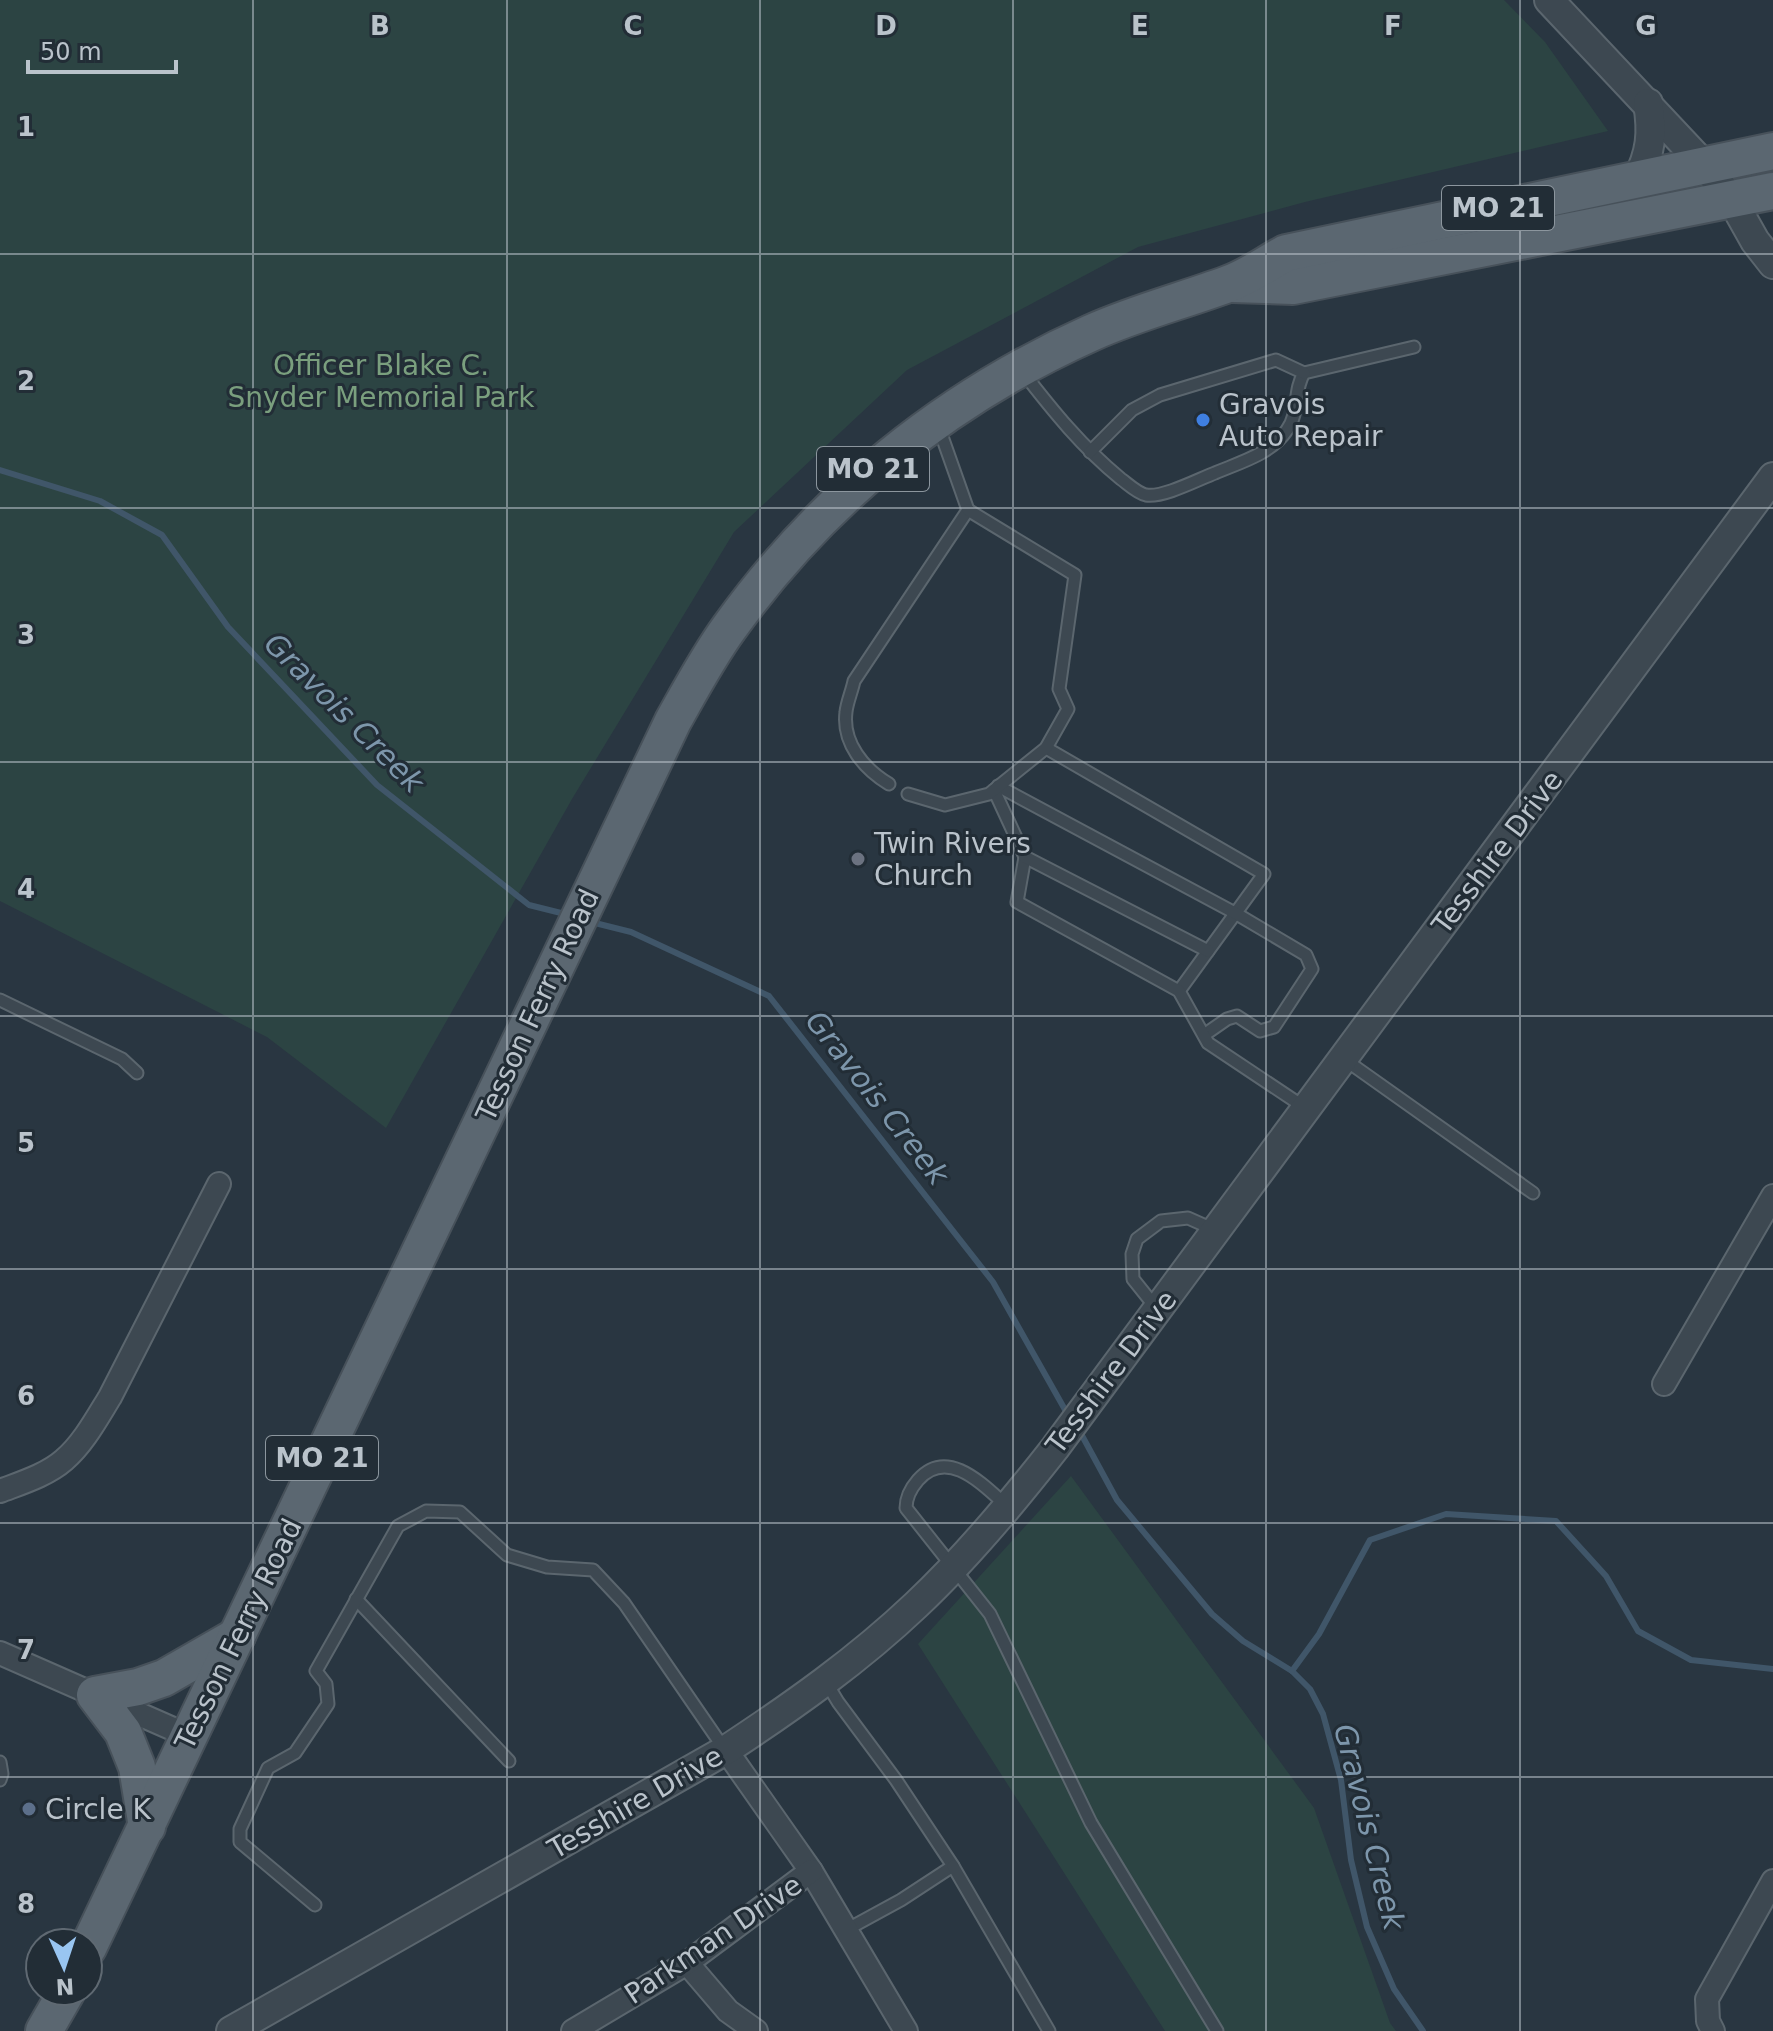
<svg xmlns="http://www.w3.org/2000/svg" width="1773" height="2031" font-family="'DejaVu Sans',sans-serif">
<rect width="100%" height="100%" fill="#293641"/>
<!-- green -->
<g fill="#2c4443">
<polygon points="0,0 1504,0 1545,42 1608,131 1305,202 1138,247 907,370 734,532 572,799 386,1128 267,1037 0,901"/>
<polygon points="1071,1476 1314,1808 1390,2023 1396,2031 1165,2031 918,1644"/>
</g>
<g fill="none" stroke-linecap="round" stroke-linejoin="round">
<!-- stream -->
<g stroke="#405669" stroke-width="6">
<polyline points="0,470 100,501 162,535 228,627 377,785 529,905 569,915"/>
<polyline points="591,922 631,932 769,996 993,1282 1068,1415"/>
<polyline points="1079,1430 1117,1500 1212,1614 1243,1641 1292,1671 1310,1689 1323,1714 1341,1780 1351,1860 1367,1927 1394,1989 1423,2031"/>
<polyline points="1292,1671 1319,1634 1370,1540 1446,1514 1556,1521 1606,1576 1638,1631 1691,1660 1773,1669"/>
</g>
<!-- service casing -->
<g stroke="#5b666e" stroke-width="15">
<g id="service">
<path d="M1022,371C1053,411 1082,447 1121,479C1128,484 1137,493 1146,495C1163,498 1199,479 1215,473C1241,462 1271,454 1287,430C1300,412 1293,391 1304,373L1414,347"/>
<polyline points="1090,452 1132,410 1160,395 1276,360 1304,373"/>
<polyline points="1046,748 1264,874 1179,991"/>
<path d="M889,784C864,769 842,743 846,712C847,702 852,691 854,681L968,510L939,428"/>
<polyline points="998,786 1235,913 1306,955 1312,969 1274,1027 1260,1031 1237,1016 1227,1019 1204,1035"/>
<polyline points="994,790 1025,857 1017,902 1179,991 1208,1043 1304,1107"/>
<polyline points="908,794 945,805 989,794 1046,748 1068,709 1059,689 1075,575 968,510"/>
<polyline points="1025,857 1208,951"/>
<polyline points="0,1000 122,1059 137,1073"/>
<polyline points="1344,1059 1533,1193"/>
<polyline points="1157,1309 1133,1279 1132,1254 1137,1239 1161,1221 1188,1218 1215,1230"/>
<path d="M1008,1507C984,1486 948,1446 918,1480C911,1488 906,1496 906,1508L990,1614L1091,1823L1217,2031"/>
<polyline points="356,1599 509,1761"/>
<polyline points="826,1682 838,1702 896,1780 953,1866 901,1900 846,1930"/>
<polyline points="0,1762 2,1774 0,1780"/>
<polyline points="953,1866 1049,2031"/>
<polyline points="315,1905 240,1842 240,1829 268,1768 295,1753 328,1704 326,1684 316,1671 398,1526 426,1511 460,1512 507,1555 547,1567 593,1570 624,1603 725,1750"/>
</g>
</g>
<!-- minor casing -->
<g stroke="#5b666e" stroke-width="26">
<g id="minor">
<polyline points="1664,1384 1773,1196"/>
<path d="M0,1491C21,1483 47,1475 64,1460C83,1444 97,1418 110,1397L219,1184"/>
<polyline points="0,1653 189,1736"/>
<polyline points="726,1750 811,1871 906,2031"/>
<polyline points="687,1963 728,2011 756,2031"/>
<polyline points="573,2031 687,1963 811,1871"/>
<polyline points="1713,2031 1708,2021 1707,1999 1773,1881"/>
</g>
</g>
<!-- tertiary casing -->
<g stroke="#5b666e" stroke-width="32">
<g id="tertiary">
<polyline points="1549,0 1705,166 1732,200 1755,241 1773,264"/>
<path d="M1637,180C1651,153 1653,133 1648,103"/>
<path d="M231,2031L726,1750C793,1706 858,1660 916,1605C967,1557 1012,1503 1055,1448L1773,477"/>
</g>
</g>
<!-- primary casing -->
<g stroke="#47515a" stroke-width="40">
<g id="primary">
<polyline points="1232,284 1293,286 1773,191"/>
<polyline points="147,1827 137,1767 123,1732 95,1695 138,1687 164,1678 237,1636"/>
<path d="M88,1948L673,721C691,689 708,657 729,628C822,498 946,398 1091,333C1135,313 1182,301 1228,284C1248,277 1267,263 1286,253L1773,151"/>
<polyline points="44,2031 67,1991"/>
</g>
</g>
<!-- service -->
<use href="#service" stroke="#3d4851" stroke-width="11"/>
<!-- minor -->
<use href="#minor" stroke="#3d4851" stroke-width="22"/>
<!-- tertiary -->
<use href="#tertiary" stroke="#3d4851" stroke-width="28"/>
<!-- primary -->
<use href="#primary" stroke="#5b6771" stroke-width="36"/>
</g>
<!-- grid -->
<path fill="none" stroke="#bac3cb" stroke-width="2" stroke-opacity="0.55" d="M253,0V2031M507,0V2031M760,0V2031M1013,0V2031M1266,0V2031M1520,0V2031M0,254H1773M0,508H1773M0,762H1773M0,1016H1773M0,1269H1773M0,1523H1773M0,1777H1773"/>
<!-- markers -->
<circle fill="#3f7fe0" stroke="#222d36" stroke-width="3" cx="1203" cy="420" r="8"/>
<circle fill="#6b7280" stroke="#222d36" stroke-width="3" cx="858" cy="859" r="8"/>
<circle fill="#5c6f8a" stroke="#222d36" stroke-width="3" cx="29" cy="1809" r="8"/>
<g text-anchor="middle" stroke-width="6" stroke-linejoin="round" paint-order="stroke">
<!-- shield labels -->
<g fill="#222d36" stroke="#8c969e" stroke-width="2">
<rect x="1442" y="186" width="112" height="44" rx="6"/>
<rect x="817" y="447" width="112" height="44" rx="6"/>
<rect x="266" y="1436" width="112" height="44" rx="6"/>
</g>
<g font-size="26" font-weight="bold" fill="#bac3cb">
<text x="1498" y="217">MO 21</text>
<text x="873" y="478">MO 21</text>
<text x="322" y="1467">MO 21</text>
</g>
<!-- park labels -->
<g font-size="28" fill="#7a9f7e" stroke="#222d36">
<text x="381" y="375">Officer Blake C.<tspan x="381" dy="32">Snyder Memorial Park</tspan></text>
</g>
<!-- poi labels -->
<g font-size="28" fill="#bac3cb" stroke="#222d36" text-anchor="start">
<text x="1219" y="414">Gravois<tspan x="1219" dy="32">Auto Repair</tspan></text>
<text x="874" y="853">Twin Rivers<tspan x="874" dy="32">Church</tspan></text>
<text x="45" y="1819">Circle K</text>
</g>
<!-- street labels -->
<g font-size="28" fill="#bac3cb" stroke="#222d36">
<text transform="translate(1497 852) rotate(-53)" y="10">Tesshire Drive</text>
<text transform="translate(537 1005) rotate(-65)" y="10">Tesson Ferry Road</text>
<text transform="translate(1111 1372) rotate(-53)" y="10">Tesshire Drive</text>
<text transform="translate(238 1634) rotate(-64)" y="10">Tesson Ferry Road</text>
<text transform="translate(635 1802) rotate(-30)" y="10">Tesshire Drive</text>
<text transform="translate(713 1939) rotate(-34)" y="10">Parkman Drive</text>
</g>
<!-- water labels -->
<g font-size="30" font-style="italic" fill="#7d96ab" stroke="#222d36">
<text transform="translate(344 713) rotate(45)" y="10">Gravois Creek</text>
<text transform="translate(877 1098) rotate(52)" y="10">Gravois Creek</text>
<text transform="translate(1369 1827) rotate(76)" y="10">Gravois Creek</text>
</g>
</g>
<g font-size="26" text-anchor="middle" font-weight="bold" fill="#bac3cb" stroke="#222d36" stroke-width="6" stroke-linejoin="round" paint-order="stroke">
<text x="380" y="35">B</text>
<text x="633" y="35">C</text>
<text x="886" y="35">D</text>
<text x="1140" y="35">E</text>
<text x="1393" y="35">F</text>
<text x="1646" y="35">G</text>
<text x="26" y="136">1</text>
<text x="26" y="390">2</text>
<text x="26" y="644">3</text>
<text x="26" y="898">4</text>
<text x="26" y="1152">5</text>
<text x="26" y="1405">6</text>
<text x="26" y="1659">7</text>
<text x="26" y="1913">8</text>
</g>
<!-- north arrow -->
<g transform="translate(64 1967) rotate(177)"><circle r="38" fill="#222d36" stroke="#5f6972" stroke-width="2"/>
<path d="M0-6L14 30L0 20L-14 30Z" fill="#99c5f1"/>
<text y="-12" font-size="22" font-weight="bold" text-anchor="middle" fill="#bac3cb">N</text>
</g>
<!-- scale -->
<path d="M28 60v12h148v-12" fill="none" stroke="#bac3cb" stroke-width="4"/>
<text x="40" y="60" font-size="24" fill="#bac3cb" stroke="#222d36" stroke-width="6" paint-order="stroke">50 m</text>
</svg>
